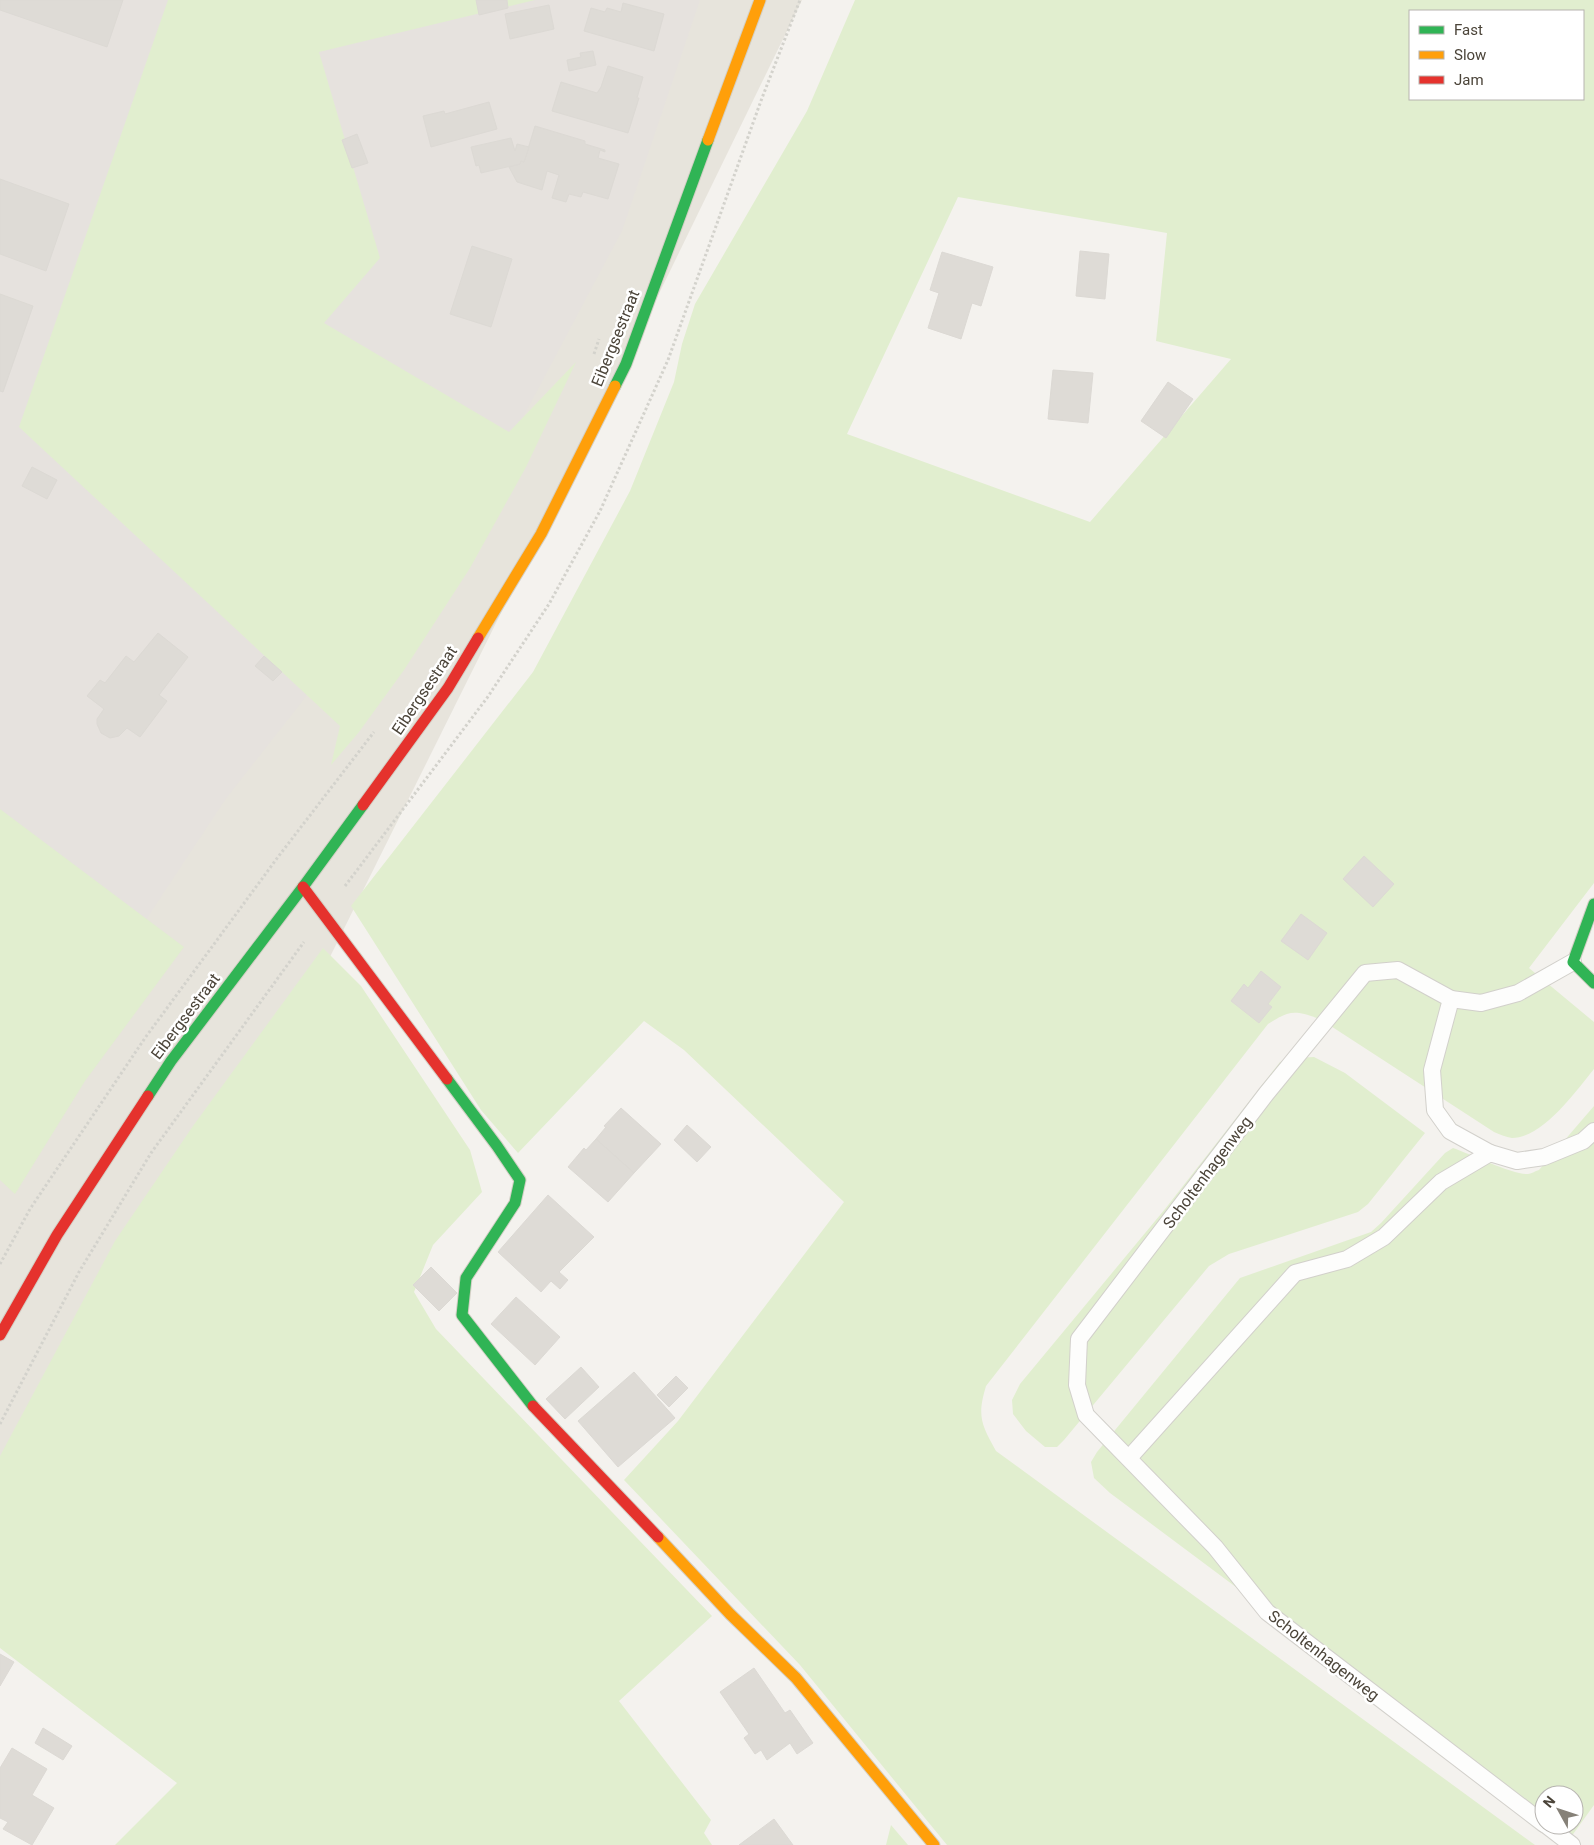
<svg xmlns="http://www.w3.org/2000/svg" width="1594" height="1845" font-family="Roboto,sans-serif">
<rect width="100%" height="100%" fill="#f4f2ee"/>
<!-- residential -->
<polygon fill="#e7e4dc" points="0,0 802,0 615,384 0,1620"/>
<!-- industrial -->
<polygon fill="#e6e2de" points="0,0 700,0 622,231 519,425 225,800 0,1141"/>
<!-- green -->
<g fill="#e1eecf" fill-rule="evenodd">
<polygon points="168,0 535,0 319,52 380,258 324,323 509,432 576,362 526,467 470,568 404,670 359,732 331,765 340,726 19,427"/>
<path d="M855,0H1594V883L1529,968L1594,1022V1069C1576,1091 1543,1138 1512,1138C1506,1137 1499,1134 1494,1132L1320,1019C1294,1010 1290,1010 1268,1024L986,1386C977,1416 981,1424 996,1451L1535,1845H947L800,1665L624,1480L678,1421L844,1202L684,1050L644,1021L518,1153L481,1110L351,906L533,672L630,491L674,382L682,344L695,304L807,111ZM1410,11H1583V99H1410ZM958,197L1167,233L1156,341L1231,359L1090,522L847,434Z"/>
<polygon points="0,809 184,947 85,1081 15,1194 0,1180"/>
<polygon points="323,948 361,986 470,1150 482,1192 433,1245 414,1292 436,1329 712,1616 619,1701 711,1820 704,1833 712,1845 115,1845 177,1783 0,1648 0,1456 115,1241 193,1126"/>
<polygon points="1314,1057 1345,1073 1425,1133 1368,1204 1358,1212 1229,1254 1209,1266 1064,1440 1057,1447 1045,1447 1026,1431 1013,1414 1012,1400 1020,1384 1165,1209 1280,1062 1295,1058"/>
<path d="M1594,1106V1805L1571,1837L1554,1825H1574V1795H1544V1817L1110,1493L1094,1478L1091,1462L1097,1452L1240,1278L1371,1232L1381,1223L1445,1153L1453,1148C1468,1153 1516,1176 1528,1174C1531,1174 1535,1171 1539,1170Z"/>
<polygon points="891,1825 908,1845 886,1845"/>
</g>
<!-- building -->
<g fill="#dedbd6" stroke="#dcd9d4">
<polygon points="0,0 123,0 107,47 0,10"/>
<polygon points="476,0 507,0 508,8 479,15"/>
<polygon points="623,3 664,14 654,51 584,31 591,8 605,12 607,8 621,12"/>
<polygon points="549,5 554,29 510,39 505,14"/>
<polygon points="593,51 596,65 569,71 567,60 581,57 580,53"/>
<polygon points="608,66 643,77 637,98 639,98 628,133 552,111 561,82 597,93 601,87"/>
<polygon points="489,102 497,129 431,147 423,116 444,111 445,114"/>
<polygon points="535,126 585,141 585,144 605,150 605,152 600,150 598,158 619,164 608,199 583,192 581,197 569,194 566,202 552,198 559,175 547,171 542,190 517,182 509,167 520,164 521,161 524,162"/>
<polygon points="357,134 368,163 352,168 342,140"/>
<polygon points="511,138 515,151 517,144 529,147 524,162 521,161 520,164 481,173 479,165 476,166 471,147"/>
<polygon points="0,179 69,204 46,271 0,254"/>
<polygon points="472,246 512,259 491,327 450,314"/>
<polygon points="1080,251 1109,254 1105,299 1076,296"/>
<polygon points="942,252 993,267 981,306 972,303 961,339 928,328 939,293 930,290"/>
<polygon points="0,294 33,306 3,392 0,391"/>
<polygon points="1053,370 1093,373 1088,423 1048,419"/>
<polygon points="1168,382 1193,399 1166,438 1141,421"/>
<polygon points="32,467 57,480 47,499 22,486"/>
<polygon points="158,633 188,657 159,695 167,701 140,737 127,728 119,736 110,738 101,733 97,724 97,719 104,709 87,696 100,680 105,683 126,656 134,662"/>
<polygon points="264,656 282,672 273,681 255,666"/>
<polygon points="1364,856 1394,884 1373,907 1343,879"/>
<polygon points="1301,914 1327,933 1308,960 1281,941"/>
<polygon points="1261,971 1281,987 1268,1004 1272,1007 1259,1023 1231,1001 1244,984 1248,988"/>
<polygon points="621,1108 661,1144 634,1173 596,1139 606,1127 604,1126"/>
<polygon points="687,1125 711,1147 697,1162 674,1140"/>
<polygon points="596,1139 634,1173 608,1202 568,1167 584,1148 586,1150"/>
<polygon points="548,1195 594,1237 559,1272 568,1280 560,1289 551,1281 541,1292 498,1252"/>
<polygon points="431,1267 457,1293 439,1311 413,1285"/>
<polygon points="516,1297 560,1337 535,1365 491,1324"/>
<polygon points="581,1367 599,1387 565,1419 546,1399"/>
<polygon points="634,1372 675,1418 618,1467 578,1421"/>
<polygon points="676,1376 688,1388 669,1407 657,1395"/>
<polygon points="0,1654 14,1662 0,1686"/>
<polygon points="754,1668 785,1713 790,1710 813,1743 797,1754 790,1743 767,1760 761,1750 755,1754 744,1738 749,1734 720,1692"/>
<polygon points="43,1728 72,1746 63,1760 35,1743"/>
<polygon points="12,1748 47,1769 32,1795 54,1808 32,1845 3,1829 8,1822 0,1818 0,1768"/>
<polygon points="774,1819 793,1845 739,1845"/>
</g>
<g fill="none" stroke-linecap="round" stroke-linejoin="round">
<!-- lane casing -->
<g stroke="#d2d0cb" stroke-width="18">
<g id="lane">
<polyline points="1451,999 1481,1003 1518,993 1573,962"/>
<polyline points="1490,1153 1450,1131 1435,1110 1432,1070 1451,999 1398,970 1365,973 1266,1094 1079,1339 1077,1385 1086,1415 1215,1547 1267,1612 1544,1824"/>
<polyline points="1129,1458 1295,1273 1347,1259 1384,1237 1441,1182 1490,1153 1517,1161 1544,1157 1583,1141 1594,1131"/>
<polyline points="1546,1825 1572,1845"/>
</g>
</g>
<!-- fast casing -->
<g stroke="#d3cfc5" stroke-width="13">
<g id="fast">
<polyline points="615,386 626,364 708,140"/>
<polyline points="1594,904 1573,962 1594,983"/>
<polyline points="447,1079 497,1146 520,1180 515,1203 466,1278 462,1315 533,1406"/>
<polyline points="148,1096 171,1061 303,887 363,805"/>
</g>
</g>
<!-- slow casing -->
<g stroke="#d3cfc5" stroke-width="13">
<g id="slow">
<polyline points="708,140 760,0"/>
<polyline points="478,638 541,534 615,386"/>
<polyline points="658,1537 730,1614 796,1678 934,1845"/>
</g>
</g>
<!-- jam casing -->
<g stroke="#d3cfc5" stroke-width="13">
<g id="jam">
<polyline points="363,805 448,688 478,638"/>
<polyline points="303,887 447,1079"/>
<polyline points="0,1335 57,1235 148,1096"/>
<polyline points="533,1406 658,1537"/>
</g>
</g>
<!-- path -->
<g stroke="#d3d2cc" stroke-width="3" stroke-dasharray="2.5 2.5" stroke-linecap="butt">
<polyline points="594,354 599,339"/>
<polyline points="345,886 487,698 549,604 600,511 668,360 762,98 800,0"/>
<polyline points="0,1264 30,1209 145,1038 278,857 374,732"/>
<polyline points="0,1424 79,1272 151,1153 304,942"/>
</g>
<!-- lane -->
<use href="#lane" stroke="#fdfdfc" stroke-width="16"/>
<!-- fast -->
<use href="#fast" stroke="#30b455" stroke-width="11"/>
<!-- slow -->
<use href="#slow" stroke="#ff9f0a" stroke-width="11"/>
<!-- jam -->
<use href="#jam" stroke="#e5322d" stroke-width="11"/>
</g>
<g text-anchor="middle" stroke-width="5" stroke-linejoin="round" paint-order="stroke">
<!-- street labels -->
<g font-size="16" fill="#4b4439" stroke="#fff">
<text transform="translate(615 338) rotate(-68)" y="6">Eibergsestraat</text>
<text transform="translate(424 690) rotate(-56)" y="6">Eibergsestraat</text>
<text transform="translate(185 1016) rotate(-53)" y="6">Eibergsestraat</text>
<text transform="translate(1207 1172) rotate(-53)" y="6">Scholtenhagenweg</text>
<text transform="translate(1324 1655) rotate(38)" y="6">Scholtenhagenweg</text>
</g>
</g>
<!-- legend -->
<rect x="1409" y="10" width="175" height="90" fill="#ffffff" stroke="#b7b4b0"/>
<rect x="1419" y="26" width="25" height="8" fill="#30b455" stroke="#b7b4b0"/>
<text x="1454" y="35" font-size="15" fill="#4b4439">Fast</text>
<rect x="1419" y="51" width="25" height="8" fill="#ff9f0a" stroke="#b7b4b0"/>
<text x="1454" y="60" font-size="15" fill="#4b4439">Slow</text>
<rect x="1419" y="76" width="25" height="8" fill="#e5322d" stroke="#b7b4b0"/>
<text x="1454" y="85" font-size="15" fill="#4b4439">Jam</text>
<!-- north arrow -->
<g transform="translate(1559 1810) rotate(310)"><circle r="24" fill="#ffffff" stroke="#b7b4b0"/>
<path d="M0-4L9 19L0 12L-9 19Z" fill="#868178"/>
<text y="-8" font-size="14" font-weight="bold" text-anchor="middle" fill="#4b4439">N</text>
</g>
</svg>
